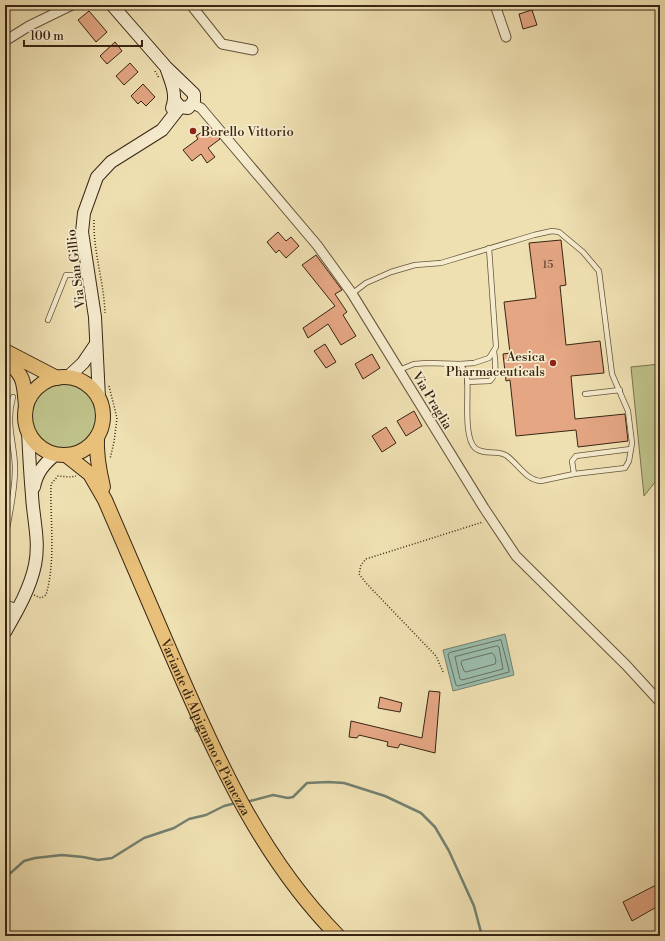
<svg xmlns="http://www.w3.org/2000/svg" width="665" height="941" font-family="'Libre Bodoni',serif">
<rect width="100%" height="100%" fill="#efe0b2"/>
<filter id="stains"><feTurbulence type="fractalNoise" baseFrequency=".005" numOctaves="4"/><feColorMatrix values="0 0 0 0 .2 0 0 0 0 .09 0 0 0 0 .02 0 0 0 .5 -.17"/></filter>
<radialGradient id="worn" r=".72"><stop offset=".6" stop-color="#630" stop-opacity="0"/><stop offset="1" stop-color="#630" stop-opacity=".3"/></radialGradient>
<!-- green -->
<g fill="#bec189" stroke="#7b734e">
<polygon points="660,364 660,476 644,496 631,367"/>
<circle cx="64" cy="417" r="35"/>
</g>
<!-- water -->
<polygon fill="#9abdad" stroke="#738070" points="505,634 514,675 453,691 443,650"/>
<g fill="none" stroke-linecap="round" stroke-linejoin="round">
<!-- shore -->
<g stroke="#697160" stroke-width="1">
<polygon points="501,640 509,670 509,672 458,686 456,685 448,655 449,653"/>
<polygon points="497,646 499,647 503,669 462,680 460,679 455,657"/>
<path d="M492,653C495,654 497,662 495,664L466,672L464,671L461,663L462,661Z"/>
</g>
<!-- stream -->
<g stroke="#738070" stroke-width="2.5">
<polyline points="250,801 273,795 288,798 293,797 307,783 328,782 344,783 385,796 421,813 435,827 449,851 474,906 482,936"/>
<polyline points="5,878 24,861 35,858 62,855 83,857 98,860 112,858 144,838 174,828 189,819 206,815 224,806 232,804"/>
</g>
</g>
<!-- building -->
<g fill="#e4a683" stroke="#382514">
<polygon points="532,10 537,25 523,29 519,14"/>
<polygon points="89,11 107,32 96,42 78,20"/>
<polygon points="115,42 122,51 107,64 100,56"/>
<polygon points="130,63 138,72 124,85 116,76"/>
<polygon points="143,84 155,97 146,106 141,101 138,104 131,96"/>
<polygon points="206,129 209,132 212,130 220,139 208,148 215,157 207,163 201,154 192,161 183,150 198,139 196,136"/>
<polygon points="278,232 286,241 291,237 299,246 286,258 279,250 276,253 267,242"/>
<polygon points="561,240 566,285 560,286 566,345 600,341 604,373 571,376 575,419 625,414 628,441 578,447 576,430 516,436 510,380 506,381 503,354 510,353 504,302 536,298 529,243"/>
<polygon points="316,255 342,290 335,294 347,312 343,315 356,336 341,345 328,324 308,338 303,328 335,306 302,265"/>
<polygon points="325,344 336,362 326,368 314,351"/>
<polygon points="372,354 380,368 363,379 355,364"/>
<polygon points="414,411 422,426 406,436 397,421"/>
<polygon points="386,427 396,443 382,452 372,436"/>
<polygon points="429,691 440,692 435,753 400,744 398,748 387,746 388,742 359,735 357,738 349,737 351,721 422,738"/>
<polygon points="380,697 402,703 400,712 378,708"/>
<polygon points="660,883 660,905 632,921 623,902"/>
</g>
<g fill="none" stroke-linecap="round" stroke-linejoin="round">
<!-- lane casing -->
<g stroke="#66543c" stroke-width="6">
<g id="lane">
<path d="M353,293L366,283L391,272L415,265L441,263L534,235L552,231L559,232L583,252L599,271L612,374L628,411L632,443L629,461L625,468L574,474L541,481C526,480 519,465 507,456C499,449 484,456 475,448C463,437 469,393 467,378C466,373 463,368 460,364L427,363L414,364L399,370"/>
<polyline points="48,320 66,275 88,275"/>
<polyline points="460,364 474,363 489,358 496,347 489,248"/>
<path d="M467,382L490,381C498,373 495,361 494,351"/>
<polyline points="585,394 620,390"/>
<polyline points="574,474 572,461 576,456 631,449"/>
<path d="M5,539C9,517 15,493 15,469C15,443 5,424 13,397"/>
</g>
</g>
<!-- street casing -->
<g stroke="#66543c" stroke-width="11">
<g id="street">
<polyline points="191,5 222,44 253,50"/>
<polyline points="495,5 506,37"/>
<polyline points="5,41 29,26 72,5"/>
<polyline points="193,104 201,108 317,245 351,292 484,508 516,556 626,665 660,702"/>
<polyline points="5,605 18,609"/>
</g>
</g>
<!-- secondary casing -->
<g stroke="#382514" stroke-width="14">
<g id="secondary">
<polyline points="112,5 166,67 194,94 194,101 188,108 180,107 175,101"/>
<path d="M167,70C172,84 177,95 172,108"/>
<polyline points="68,377 83,363 96,344"/>
<polyline points="99,398 95,317 82,232 84,213 97,177 111,162 162,130 180,107"/>
<path d="M34,487C37,472 44,464 56,454"/>
<path d="M5,632C17,611 30,589 35,565C40,541 33,518 32,495C30,473 29,452 28,431"/>
</g>
</g>
<!-- primary casing -->
<g stroke="#382514" stroke-width="16">
<g id="primary">
<polyline points="5,351 57,378"/>
<path d="M5,359C25,376 24,382 26,407"/>
<circle cx="64" cy="416" r="39"/>
<path d="M97,437C96,454 99,470 103,487"/>
<path id="s1" d="M66,455L90,474L105,500C129,555 153,611 177,667C219,764 263,860 338,936"/>
</g>
</g>
<!-- path -->
<g stroke="#382514" stroke-width="1.5" stroke-dasharray="1 2" stroke-linecap="butt">
<polyline points="155,71 159,78"/>
<path d="M94,220C93,251 104,282 105,313"/>
<polyline points="109,386 117,418 114,442 110,459"/>
<path d="M34,595L41,598L46,595C56,560 50,521 51,484L58,476L71,477L76,476"/>
<polyline points="443,672 436,656 366,583 359,574 361,565 366,559 483,522"/>
</g>
<!-- lane -->
<use href="#lane" stroke="#f5ebcd" stroke-width="4.5"/>
<!-- street -->
<use href="#street" stroke="#f5ebcd" stroke-width="9"/>
<!-- secondary -->
<use href="#secondary" stroke="#f5ebcd" stroke-width="12"/>
<!-- primary -->
<use href="#primary" stroke="#e8c079" stroke-width="14"/>
</g>
<!-- markers -->
<g fill="#8f2418" stroke="#f5ebcd" stroke-width="1.5">
<circle cx="193" cy="131" r="4"/>
<circle cx="553" cy="363" r="4"/>
</g>
<g text-anchor="middle" stroke-width="3.5" stroke-linejoin="round" paint-order="stroke">
<!-- number labels -->
<g font-size="11" fill="#634530">
<text x="548" y="268">15</text>
</g>
<!-- poi labels -->
<g font-size="13" fill="#382514" stroke="#f5ebcd" text-anchor="start">
<text x="201" y="136">Borello Vittorio</text>
<text x="545" y="361" text-anchor="end">Aesica<tspan x="545" dy="15">Pharmaceuticals</tspan></text>
</g>
<!-- street labels -->
<g font-size="13" fill="#382514" stroke="#f5ebcd">
<text transform="translate(75 269) rotate(-97)" y="5">Via San Gillio</text>
<text transform="translate(433 400) rotate(59)" y="5">Via Praglia</text>
<text dy="5" stroke="none"><textPath href="#s1" startOffset="309">Variante di Alpignano e Pianezza</textPath></text>
</g>
</g>
<!-- margin -->
<rect width="665" height="941" fill="none" stroke="#efe0b2" stroke-width="20"/>
<rect x="6" y="6" width="653" height="929" fill="none" stroke="#382514" stroke-width="2"/>
<rect x="10" y="10" width="645" height="921" fill="none" stroke="#382514"/>
<!-- scale -->
<path d="M24 40v6h118v-6" fill="none" stroke="#382514" stroke-width="2"/>
<text x="30" y="40" font-size="12" fill="#382514" stroke="#f5ebcd" stroke-width="3" paint-order="stroke">100 m</text>
<rect width="100%" height="100%" filter="url(#stains)"/>
<rect width="100%" height="100%" fill="url(#worn)"/>
</svg>
